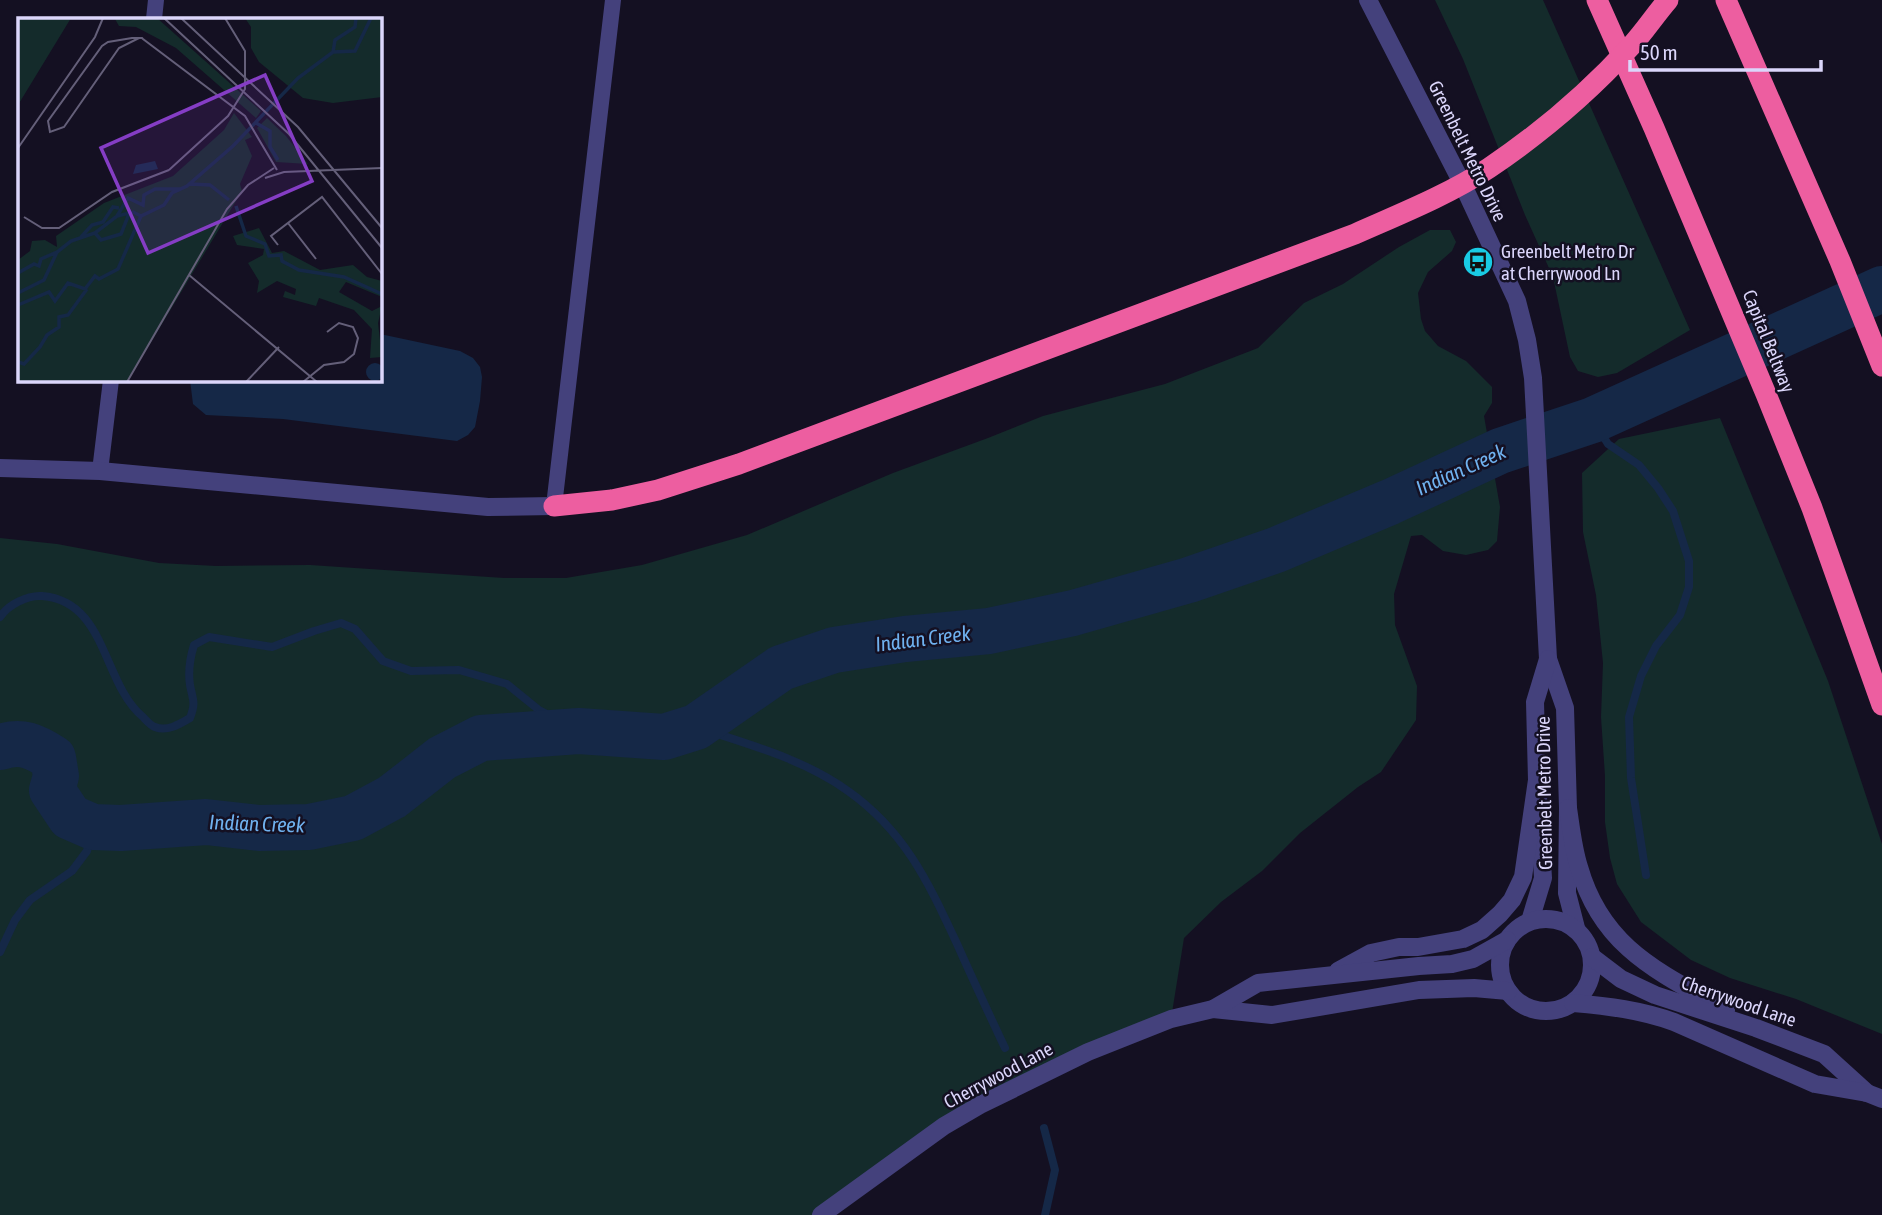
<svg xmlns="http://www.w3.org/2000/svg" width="1882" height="1215" font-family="'Asap Condensed',sans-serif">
<rect width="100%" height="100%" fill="#141022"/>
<!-- green -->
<g fill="#142b2b">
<polygon points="1435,0 1543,0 1690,330 1617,373 1598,377 1578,371 1570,357 1553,277 1525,215 1463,59"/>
<polygon points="1430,230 1450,230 1456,242 1452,251 1428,272 1418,293 1421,319 1425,331 1438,346 1466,361 1492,387 1492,403 1484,416 1500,507 1497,541 1488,550 1466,555 1443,551 1422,535 1411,536 1394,594 1395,625 1417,686 1416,720 1381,772 1358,787 1300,833 1262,871 1221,902 1184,938 1171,1019 1023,1083 821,1215 0,1215 0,538 57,544 159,563 216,566 310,565 504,578 566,578 642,565 747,535 893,473 988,438 1043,416 1165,384 1258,348 1304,303 1343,284 1399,247"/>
<polygon points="1720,418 1828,681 1882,844 1882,1034 1796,999 1730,978 1691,960 1641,922 1617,884 1610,858 1605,822 1605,776 1601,717 1603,663 1596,595 1583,532 1582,473 1619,439"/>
</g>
<!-- water -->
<polygon fill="#152847" points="380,334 460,351 473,358 480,367 482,377 480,401 475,427 468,435 457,441 283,419 206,415 193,404 190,380 380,380"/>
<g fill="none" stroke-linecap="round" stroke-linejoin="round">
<!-- stream -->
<g stroke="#152847" stroke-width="8">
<polyline points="1593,420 1608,444 1639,465 1658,488 1673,511 1689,561 1689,587 1680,615 1656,646 1641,676 1629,717 1631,778 1646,875"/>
<path d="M0,617C8,605 27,595 42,596C107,601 102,683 143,717C146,720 151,726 155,727C167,732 180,724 190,718C196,702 193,701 190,685C188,672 190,658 194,645L209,637L272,647L314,631L341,623L355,629L383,661L411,671L459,670L507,684L539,710L579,731"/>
<path d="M696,727C747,744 804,759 848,791C906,832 929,884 958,946C973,980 989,1014 1005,1048"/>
<polyline points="0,952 15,920 30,900 72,871 87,851 93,827"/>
<polyline points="1044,1128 1055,1170 1045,1215"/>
</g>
<!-- river -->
<path stroke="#152847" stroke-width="46" d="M0,747C22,740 34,746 53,758L56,776L52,790L70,817L93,827L121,828L206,822L259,828L309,827L353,818L392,797L442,758L481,738L579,731L664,737L696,727L781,668L834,650L905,639L989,631L1073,613L1189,580L1276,550L1390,502L1500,451L1593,420L1882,289"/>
<!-- service -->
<g stroke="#44417c" stroke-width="16">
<polyline points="154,19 156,0"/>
<polyline points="100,471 111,380"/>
<polyline points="554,506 613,0"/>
</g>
<!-- minor -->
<g stroke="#44417c" stroke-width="18">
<polyline points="1368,0 1463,185 1517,301 1527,340 1533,378 1548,659 1565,708 1568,808 1567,893 1576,928"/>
<polyline points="0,468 100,471 488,507 554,506"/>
<polyline points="1530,921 1543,878 1537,780 1535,702 1548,659"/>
</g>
<!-- tertiary -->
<g stroke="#44417c" stroke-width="18">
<path d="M1568,808C1571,828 1573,848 1579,867C1602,948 1659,972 1726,1010"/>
<circle cx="1546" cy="965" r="46"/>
<polyline points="1592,957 1621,979 1655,995 1756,1028 1824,1054 1867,1093"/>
<polyline points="1338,971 1371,953 1399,947 1418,947 1463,939 1482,930 1500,914 1512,900 1523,877 1537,780"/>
<path d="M1573,1003C1608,1006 1641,1010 1674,1022L1815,1084L1867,1093L1882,1099"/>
<polyline points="1213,1009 1272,1015 1419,990 1474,988 1508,991"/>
<polyline points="821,1215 944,1126 980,1105 1088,1052 1171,1019 1213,1009 1258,983 1419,966 1452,964 1473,959 1507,940"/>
</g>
<!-- motorway -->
<g stroke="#ed5ea0" stroke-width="21">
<polyline points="1597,0 1654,128 1766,394 1812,508 1882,705"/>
<polyline points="1726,0 1840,261 1882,366"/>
<path d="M554,506L612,500L658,490L739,464L1355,234C1400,214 1448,195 1489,168C1541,133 1589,92 1631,46C1644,32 1655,15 1668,0"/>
</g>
</g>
<!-- icons -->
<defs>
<g id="bus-disc" transform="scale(1.575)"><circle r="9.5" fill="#19cbe4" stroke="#141022"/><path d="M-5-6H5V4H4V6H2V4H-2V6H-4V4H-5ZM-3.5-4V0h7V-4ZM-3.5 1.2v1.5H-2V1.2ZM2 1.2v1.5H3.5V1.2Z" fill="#111"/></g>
</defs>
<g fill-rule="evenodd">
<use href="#bus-disc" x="1478" y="262"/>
</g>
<g text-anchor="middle" stroke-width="5" stroke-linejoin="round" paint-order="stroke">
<!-- street labels -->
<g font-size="19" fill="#dbd6fb" stroke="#141022">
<text transform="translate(1468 151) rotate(64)" y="7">Greenbelt Metro Drive</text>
<text transform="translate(1769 341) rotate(68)" y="7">Capital Beltway</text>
<text transform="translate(1544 793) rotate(-91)" y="7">Greenbelt Metro Drive</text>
<text transform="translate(1739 1001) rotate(19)" y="7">Cherrywood Lane</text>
<text transform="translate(998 1075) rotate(-28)" y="7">Cherrywood Lane</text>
</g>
<!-- poi labels -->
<g font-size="19" fill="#dbd6fb" stroke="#141022" text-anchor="start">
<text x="1501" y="258">Greenbelt Metro Dr<tspan x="1501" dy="22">at Cherrywood Ln</tspan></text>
</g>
<!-- water labels -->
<g font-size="21" font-style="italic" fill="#6fb1ef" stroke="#141022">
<text transform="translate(1461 470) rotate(-24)" y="7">Indian Creek</text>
<text transform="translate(923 639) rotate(-7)" y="7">Indian Creek</text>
<text transform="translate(257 824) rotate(2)" y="7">Indian Creek</text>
</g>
</g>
<!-- overview -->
<g transform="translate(18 18)">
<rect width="364" height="364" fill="#141022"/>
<path d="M0,0H53L0,87ZM139,0L243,93L238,100L158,30L118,9L101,8L97,1ZM364,0V79L315,85L285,80L241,44L233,30V9L227,0ZM216,95L234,119L227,122L234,138L222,166L224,173L109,364H0V242L12,233L14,223L27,222L39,229L38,218L86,185L155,158L206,112ZM249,100L268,118L290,146L258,144L239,110ZM241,210L254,235L266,233L302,252L335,247L349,259L364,263V279L328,264L321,274L354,293L364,288L360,305L364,339L352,340L354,311L336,292L301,280L298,288L265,279L267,273L277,277L278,271L259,263L239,275L241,263L230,245L245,237L246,231L219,227L215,218Z" fill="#142b2b"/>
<path d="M137,143L140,151L115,156L118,147ZM348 354a9 9 0 1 1 18 0a9 9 0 1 1-18 0Z" fill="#152847"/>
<path fill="none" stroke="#152847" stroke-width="3.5" d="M315,34L317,22L337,9L338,0M238,105L252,113V129L260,142M172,166L192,167L211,182M218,188L228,218L247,226L251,238L263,237L264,243L281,252L326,259L364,276M99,198L110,180L125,187L126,177L137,171H162M77,215L83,222L103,216L111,196M63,219L74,207L85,204L95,189L101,190M0,255L16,246L21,248L23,241L39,234M0,275L26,262L39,234L53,223L77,215L99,198L115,194L123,198L146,187L154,175L169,168L215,128L280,60L315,34L337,33L353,0M0,287L31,274L37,283L50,265L67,271L77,258L81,261L100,251L123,198M0,344L6,346L22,329L29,317L41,309V299L50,297L69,271"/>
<path fill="none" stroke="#645f79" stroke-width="2" d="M146,0L271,116L364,230M163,0L280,109L364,210M121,20L101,30L46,109L32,114L30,103L84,28L90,24L114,20H124L125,21L227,98L259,152M0,130L77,19L85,0M151,152L210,98L227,71V33L207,0M247,160L266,154L364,150M6,199L24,210H41L94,174L151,152M270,205L298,241M260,227L253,218L304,179L364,256M171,257L299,364M109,364L209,191L230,167L256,150M228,364L261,329M285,364L306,347L326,344L336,336L340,320L335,309L321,305L309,314"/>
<path fill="#853dc5" fill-opacity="0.15" stroke="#853dc5" stroke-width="3.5" d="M247,57L294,163L130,235L83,130Z"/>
<rect width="364" height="364" fill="none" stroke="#dbd6fb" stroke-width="3.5"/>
</g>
<!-- scale -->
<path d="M1630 60v10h191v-10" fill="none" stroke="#dbd6fb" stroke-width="3.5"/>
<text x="1640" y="60" font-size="21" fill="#dbd6fb" stroke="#141022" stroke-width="5" paint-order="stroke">50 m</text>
</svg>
